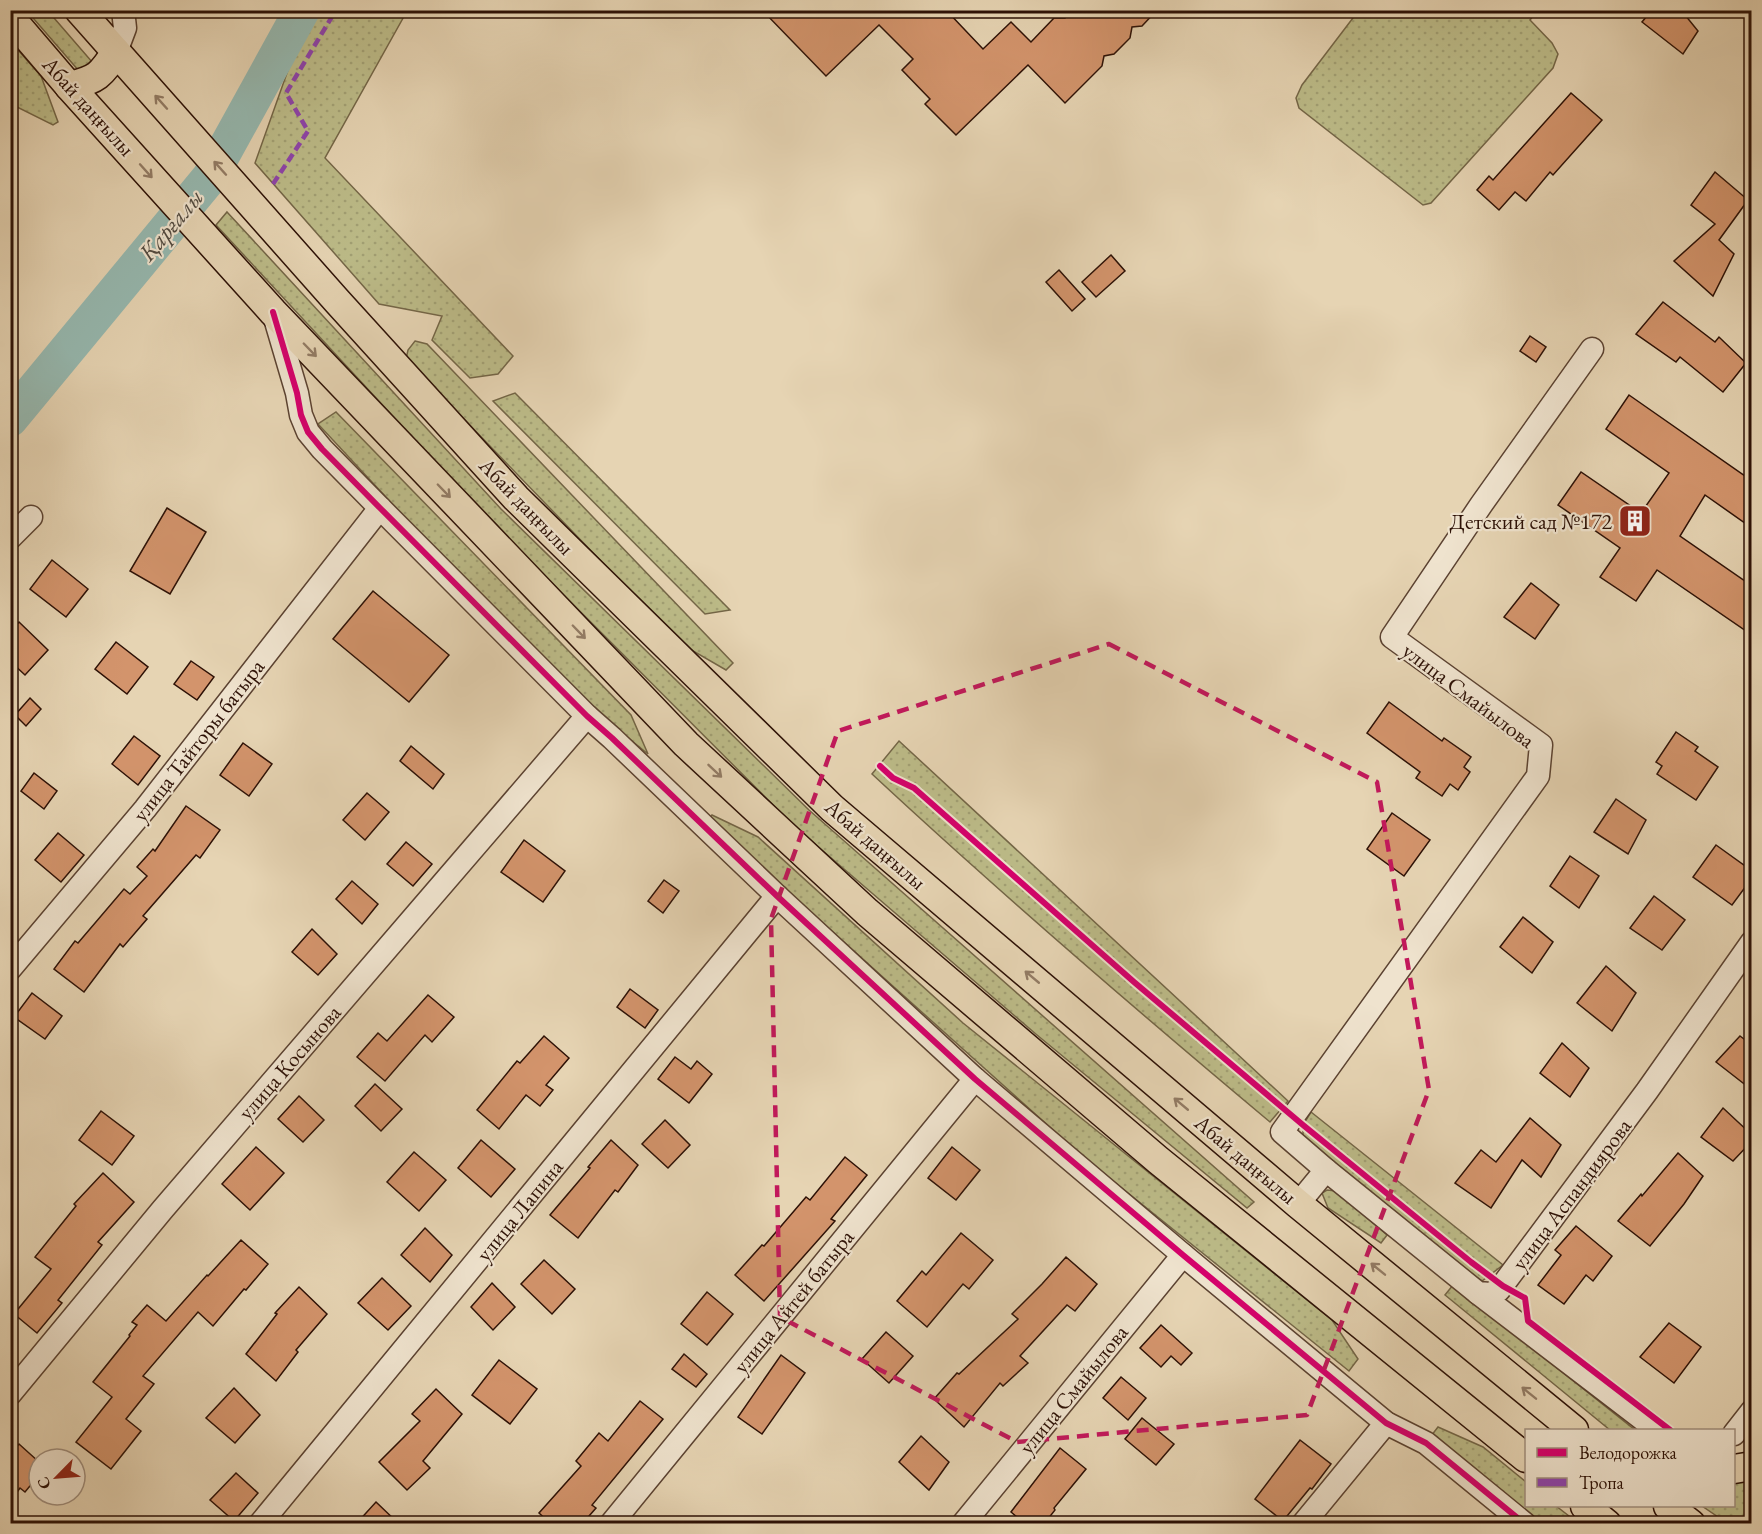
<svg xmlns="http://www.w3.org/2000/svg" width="1762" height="1534" font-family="'EB Garamond',serif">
<defs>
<pattern id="grass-dots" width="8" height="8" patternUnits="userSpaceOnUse" patternTransform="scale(1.5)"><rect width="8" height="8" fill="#bcbb88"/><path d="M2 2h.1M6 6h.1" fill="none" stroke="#a2a074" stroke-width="1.8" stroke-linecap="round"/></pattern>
</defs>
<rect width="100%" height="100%" fill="#e6d4b3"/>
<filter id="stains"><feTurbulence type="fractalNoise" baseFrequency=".00333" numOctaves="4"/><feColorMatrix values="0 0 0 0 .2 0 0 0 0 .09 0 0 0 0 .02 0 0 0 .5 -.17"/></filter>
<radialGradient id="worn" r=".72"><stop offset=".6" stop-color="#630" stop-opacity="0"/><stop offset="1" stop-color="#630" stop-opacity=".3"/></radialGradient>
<!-- grass -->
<g fill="url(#grass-dots)" stroke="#746647" stroke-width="1.5">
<polygon points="1359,10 1537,11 1530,20 1552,43 1558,54 1553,68 1431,203 1423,205 1299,108 1296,98 1302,85"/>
<polygon points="27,11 48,11 93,63 79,71"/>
<polygon points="309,11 407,11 325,158 513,356 498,374 470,378 432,340 442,316 379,304 255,163"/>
<polygon points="11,42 41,76 58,122 53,125 11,104"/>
<polygon points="227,212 501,509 809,810 1254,1202 1247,1208 1037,1035 794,826 488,519 216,225"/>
<polygon points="415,341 427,344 733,663 726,670 681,644 406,359 408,350"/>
<polygon points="515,393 730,610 705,614 493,401"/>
<polygon points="336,412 631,715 648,754 595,711 438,553 318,424"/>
<path d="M899,741L1288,1101L1270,1122C1135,1009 1001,894 872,774Z"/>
<polygon points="712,815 758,837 963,1023 1332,1320 1358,1359 1349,1371 1082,1156 708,820"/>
<polygon points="1311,1112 1503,1265 1482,1281 1464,1270 1303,1138 1303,1125"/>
<polygon points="1327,1190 1336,1191 1387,1235 1381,1243 1328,1208 1322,1193"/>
<polygon points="1453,1285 1635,1430 1610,1430 1445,1295"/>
<polygon points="1438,1427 1483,1447 1526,1482 1526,1506 1556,1506 1578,1523 1542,1523 1431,1436"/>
<polygon points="1751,1479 1751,1523 1727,1523 1702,1506 1734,1506 1734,1482"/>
</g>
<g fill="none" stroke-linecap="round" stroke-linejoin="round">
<!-- river -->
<polyline stroke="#96b8af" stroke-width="36" points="10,419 210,177 302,10"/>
</g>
<!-- building -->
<g fill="#d3946c" stroke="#2d1106" stroke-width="1.5">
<polygon points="762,10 946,10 983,49 1011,22 1031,42 1054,18 1065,18 1066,10 1157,10 1142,26 1132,27 1130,38 1114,54 1104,56 1102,66 1065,103 1028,65 956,135 925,104 930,99 902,70 913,59 879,25 826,76"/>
<polygon points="1652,10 1681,10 1698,31 1683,54 1642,22"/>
<polygon points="1571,93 1602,120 1553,175 1550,172 1526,201 1515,192 1499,210 1477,190 1489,176 1493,180"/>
<polygon points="1715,172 1748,200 1719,240 1734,254 1713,296 1674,261 1715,224 1691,205"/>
<polygon points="1111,255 1125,271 1096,297 1082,282"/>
<polygon points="1059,270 1085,299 1072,311 1046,282"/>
<polygon points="1663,302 1715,342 1719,337 1746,363 1723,392 1680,357 1676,362 1636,334"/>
<polygon points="1530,336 1546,347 1536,362 1520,351"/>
<polygon points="1629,395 1752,481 1752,528 1705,495 1680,536 1752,586 1752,635 1657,570 1636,601 1600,577 1620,548 1558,505 1581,472 1641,513 1669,473 1606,429"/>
<polygon points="167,508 206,532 170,594 130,571"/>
<polygon points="52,560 88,589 66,617 30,589"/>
<polygon points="1531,583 1559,605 1535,639 1504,617"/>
<polygon points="373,591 449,655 409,702 333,639"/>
<polygon points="19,622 48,650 25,675 10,661 10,632"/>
<polygon points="116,642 148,667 127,694 95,669"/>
<polygon points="191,661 214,677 197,700 174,684"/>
<polygon points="30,698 41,709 26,726 15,715"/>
<polygon points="1389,702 1442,741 1444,738 1471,757 1464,767 1470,772 1458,790 1450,784 1442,796 1416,778 1420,772 1367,733"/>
<polygon points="1676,732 1698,747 1695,751 1718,767 1696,800 1657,774 1662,766 1656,762"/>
<polygon points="134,736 160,756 138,785 112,764"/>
<polygon points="243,743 272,764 249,796 220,775"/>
<polygon points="411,746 444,774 433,789 400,761"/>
<polygon points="34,773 57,791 44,809 21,791"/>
<polygon points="367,793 389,812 365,840 343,820"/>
<polygon points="1616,799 1646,820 1628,854 1594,832"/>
<polygon points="186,806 220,830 200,858 196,855 143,916 147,919 123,947 120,944 84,992 54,969 75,941 78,943 124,889 130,894 147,876 137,867 153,849 155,851"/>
<polygon points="1392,813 1430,840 1404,876 1367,849"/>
<polygon points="58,833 84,855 61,882 35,860"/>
<polygon points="524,840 565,871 543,902 501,872"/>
<polygon points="406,842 432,864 413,886 387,864"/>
<polygon points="1716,845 1752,871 1752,878 1732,905 1693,877"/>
<polygon points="1570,856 1599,876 1579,908 1550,886"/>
<polygon points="664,880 679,891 663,913 648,901"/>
<polygon points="352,881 378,904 362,924 336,899"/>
<polygon points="1654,896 1685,920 1662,950 1630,928"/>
<polygon points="1523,917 1553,942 1532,973 1500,947"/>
<polygon points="312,929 337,954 318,975 292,952"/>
<polygon points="1606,966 1636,993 1612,1031 1577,1003"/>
<polygon points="630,989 658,1010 645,1028 617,1007"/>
<polygon points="32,993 62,1016 45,1039 14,1017"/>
<polygon points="428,995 454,1017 432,1042 425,1035 385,1081 357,1057 378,1033 387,1041"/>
<polygon points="544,1036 569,1058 546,1085 553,1090 540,1106 526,1095 499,1129 477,1110 517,1061 520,1063"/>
<polygon points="1740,1036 1752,1045 1752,1090 1716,1062"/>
<polygon points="1562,1043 1589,1068 1570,1097 1540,1073"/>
<polygon points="675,1057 691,1069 697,1061 712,1074 689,1103 658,1079"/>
<polygon points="375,1084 402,1109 381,1131 355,1106"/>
<polygon points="299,1096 324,1120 303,1142 278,1119"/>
<polygon points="1723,1108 1752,1135 1752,1141 1733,1161 1701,1137"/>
<polygon points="101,1111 134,1136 112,1165 79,1140"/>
<polygon points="1530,1118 1561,1145 1541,1177 1522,1160 1491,1208 1455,1183 1481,1150 1496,1162"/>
<polygon points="665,1120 690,1145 668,1168 642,1144"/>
<polygon points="481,1140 515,1169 491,1197 458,1168"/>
<polygon points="611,1140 638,1165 618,1192 615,1190 578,1238 550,1215 590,1168 588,1167"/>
<polygon points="256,1147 284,1173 250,1210 222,1184"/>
<polygon points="952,1147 980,1170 956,1200 928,1178"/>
<polygon points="414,1152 446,1180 419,1211 387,1182"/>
<polygon points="1678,1153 1703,1176 1684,1204 1650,1246 1618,1221 1641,1194 1642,1196"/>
<polygon points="845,1157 867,1175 831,1219 835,1221 764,1301 735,1275 762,1245 764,1246 806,1197 810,1200"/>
<polygon points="103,1173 134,1202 98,1242 102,1245 58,1300 62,1303 37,1333 14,1314 51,1269 35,1257 76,1206 74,1204"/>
<polygon points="1576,1226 1612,1256 1593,1281 1586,1275 1564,1304 1538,1285 1561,1255 1555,1250"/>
<polygon points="425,1228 452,1255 430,1282 401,1255"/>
<polygon points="961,1233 993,1260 969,1289 963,1284 927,1327 897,1301 922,1271 926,1275"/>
<polygon points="241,1240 268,1264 246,1290 244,1289 213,1326 198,1312 143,1376 154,1384 126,1419 141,1431 111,1469 76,1442 112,1397 93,1382 130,1336 129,1335 137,1325 132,1322 147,1305 166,1321 207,1275 208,1276"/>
<polygon points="1066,1257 1097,1284 1075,1311 1067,1305 1020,1356 1028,1363 1003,1386 1000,1383 964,1427 934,1399 957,1373 959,1374 1018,1319 1012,1314 1042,1284"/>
<polygon points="544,1260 575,1289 552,1314 521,1284"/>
<polygon points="382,1278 411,1306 388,1330 358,1303"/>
<polygon points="492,1283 515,1307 493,1330 471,1307"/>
<polygon points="299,1287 327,1314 296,1350 298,1352 276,1381 246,1354 277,1314 275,1313"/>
<polygon points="707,1292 733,1314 707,1345 681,1324"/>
<polygon points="1669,1323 1701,1347 1674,1383 1640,1357"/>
<polygon points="1161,1325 1192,1353 1181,1365 1171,1356 1161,1367 1140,1348"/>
<polygon points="886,1332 913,1356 889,1383 862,1359"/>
<polygon points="684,1354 707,1374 696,1387 672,1369"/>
<polygon points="781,1355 805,1373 762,1434 738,1417"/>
<polygon points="499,1360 537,1389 510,1424 472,1395"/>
<polygon points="1121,1377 1146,1398 1128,1420 1103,1398"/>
<polygon points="234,1388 260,1415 235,1443 206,1418"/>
<polygon points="436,1389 462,1414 423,1461 430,1468 407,1490 379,1462 420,1421 412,1414"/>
<polygon points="640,1401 663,1419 592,1505 596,1508 582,1524 551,1524 539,1513 581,1466 576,1461 599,1433 608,1441"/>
<polygon points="1142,1418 1174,1444 1156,1465 1125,1439"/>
<polygon points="921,1436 949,1462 929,1490 899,1462"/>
<polygon points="1300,1440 1331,1464 1312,1489 1310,1488 1283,1521 1255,1499"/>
<polygon points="19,1444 39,1462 39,1475 25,1492 20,1488 10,1502 10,1454"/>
<polygon points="1060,1448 1086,1469 1054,1508 1055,1510 1044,1524 1025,1524 1011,1512"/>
<polygon points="236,1473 258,1493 234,1521 210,1500"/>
<polygon points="376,1502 399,1524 356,1524"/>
</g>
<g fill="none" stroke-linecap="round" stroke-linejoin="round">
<!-- minor casing -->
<g stroke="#5b4231" stroke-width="25">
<g id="minor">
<polyline points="116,52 125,28 123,10"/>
<polyline points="274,315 297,393 301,415 308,432 322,449 380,508 587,716 612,738 777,896 975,1079 1183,1255 1386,1423 1426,1443 1525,1524"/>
<polyline points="10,538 31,517"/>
<polyline points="10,969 145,809 380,508"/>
<polyline points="1326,1170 1282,1132 1538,776 1541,745 1392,637 1481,505 1592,349"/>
<polyline points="1298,1204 1326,1170 1478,1293 1490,1294 1499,1290 1647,1091 1752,942"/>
<polyline points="1478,1293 1657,1430"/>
<polyline points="10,1394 163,1209 587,716"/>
<polyline points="1734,1434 1752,1411"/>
<polyline points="260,1524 777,896"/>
<polyline points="611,1524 975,1079"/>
<polyline points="963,1524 1183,1255"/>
<polyline points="1303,1524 1386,1423"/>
</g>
</g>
<!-- major casing -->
<g stroke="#2d1106" stroke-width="31">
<g id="major">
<polyline points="79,10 337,301 516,498 832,808 1298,1204 1574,1430"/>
<polyline points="10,17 69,86 273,312 686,744 867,912 1158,1160 1526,1458"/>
<path d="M69,86C97,80 101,75 116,52"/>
<polyline points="1734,1469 1752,1466"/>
<polyline points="1585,1506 1607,1524"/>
<polyline points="1668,1506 1691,1524"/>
</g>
</g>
<!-- minor -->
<use href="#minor" stroke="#efe3ce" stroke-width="22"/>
<!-- major -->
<use href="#major" stroke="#e6d4b3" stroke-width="28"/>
<!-- quiet -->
<polyline stroke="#8e44ad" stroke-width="4.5" stroke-dasharray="9 4.5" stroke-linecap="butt" points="273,184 308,131 286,93 336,10"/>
<!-- cycleway casing -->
<g stroke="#efe3ce" stroke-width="10">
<g id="cycleway">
<polyline points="273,312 297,393 301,415 308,432 322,449 380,508 587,716 612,738 777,896 975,1079 1183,1255 1386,1423 1426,1443 1525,1524"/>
<polyline points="880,766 893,778 914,788 1134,982 1303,1125 1471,1262 1503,1286 1525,1298 1528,1321 1670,1430"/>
</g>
</g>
<!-- cycleway -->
<use href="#cycleway" stroke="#d6006c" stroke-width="6"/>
</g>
<!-- one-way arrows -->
<defs><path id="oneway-shaft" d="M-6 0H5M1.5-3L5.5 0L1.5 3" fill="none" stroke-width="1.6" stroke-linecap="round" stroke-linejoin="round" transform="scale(1.5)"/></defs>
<g stroke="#937c65">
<use href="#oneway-shaft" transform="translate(161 102) rotate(-132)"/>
<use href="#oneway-shaft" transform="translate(220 168) rotate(-132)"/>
<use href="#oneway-shaft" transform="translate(146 171) rotate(48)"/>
<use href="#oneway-shaft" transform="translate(310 350) rotate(46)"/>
<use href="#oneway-shaft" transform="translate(444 491) rotate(46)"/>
<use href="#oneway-shaft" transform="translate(579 632) rotate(46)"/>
<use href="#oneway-shaft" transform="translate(715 771) rotate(43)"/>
<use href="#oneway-shaft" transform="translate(1032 977) rotate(-140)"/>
<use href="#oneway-shaft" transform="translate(1181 1104) rotate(-140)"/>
<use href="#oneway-shaft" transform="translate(1378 1269) rotate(-141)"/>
<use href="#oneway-shaft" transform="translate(1529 1393) rotate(-141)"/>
</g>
<!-- marked area -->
<path fill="none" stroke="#c2185b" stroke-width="4.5" stroke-dasharray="12 8" stroke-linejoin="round" d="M1109,644L1377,782L1429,1090L1307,1415L1017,1442L780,1317L771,919L838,731Z"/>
<!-- icons -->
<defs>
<g id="building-square" transform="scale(1.725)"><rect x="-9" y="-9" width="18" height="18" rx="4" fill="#8f2418" stroke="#efe3ce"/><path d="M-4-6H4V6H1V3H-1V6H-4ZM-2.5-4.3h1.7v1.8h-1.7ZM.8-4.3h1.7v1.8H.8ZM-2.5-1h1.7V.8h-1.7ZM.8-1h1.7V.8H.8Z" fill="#fff"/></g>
</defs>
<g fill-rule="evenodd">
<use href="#building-square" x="1635" y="521"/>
</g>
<g text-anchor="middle" stroke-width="4.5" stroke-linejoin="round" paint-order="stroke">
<!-- street labels -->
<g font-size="22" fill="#2d1106" stroke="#efe3ce">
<text transform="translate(89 106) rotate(48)" y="8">Абай даңғылы</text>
<text transform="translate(527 506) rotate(46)" y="8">Абай даңғылы</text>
<text transform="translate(1469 695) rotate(37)" y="8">улица Смайылова</text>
<text transform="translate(198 740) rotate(-52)" y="8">улица Тайторы батыра</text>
<text transform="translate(876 844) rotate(41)" y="8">Абай даңғылы</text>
<text transform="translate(289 1062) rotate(-49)" y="8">улица Косынова</text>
<text transform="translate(1246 1159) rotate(40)" y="8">Абай даңғылы</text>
<text transform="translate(1571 1194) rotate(-53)" y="8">улица Аспандиярова</text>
<text transform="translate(519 1210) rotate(-51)" y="8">улица Лапина</text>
<text transform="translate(793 1301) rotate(-51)" y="8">улица Айтей батыра</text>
<text transform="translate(1073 1389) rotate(-51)" y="8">улица Смайылова</text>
</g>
<!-- poi labels -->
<g font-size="22" fill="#2d1106" stroke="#efe3ce" text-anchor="end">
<text x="1612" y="529">Детский сад №172</text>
</g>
<!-- water labels -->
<g font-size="24" font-style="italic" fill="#524b41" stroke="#efe3ce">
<text transform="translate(171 225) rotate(-50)" y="8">Қарғалы</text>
</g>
</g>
<!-- margin -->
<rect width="1762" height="1534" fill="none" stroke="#e6d4b3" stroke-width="36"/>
<rect x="12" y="12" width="1738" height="1510" fill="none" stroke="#2d1106" stroke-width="3"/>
<rect x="18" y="18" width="1726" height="1498" fill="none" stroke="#2d1106" stroke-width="1.5"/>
<!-- legend -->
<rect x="1525" y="1429" width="210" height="78" fill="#efe3ce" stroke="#a18f7e" stroke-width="1.5"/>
<rect x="1537" y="1448" width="30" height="9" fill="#d6006c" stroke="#a18f7e" stroke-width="1.5"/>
<text x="1579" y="1459" font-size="18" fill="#2d1106">Велодорожка</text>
<rect x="1537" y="1478" width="30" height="9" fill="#8e44ad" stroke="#a18f7e" stroke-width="1.5"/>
<text x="1579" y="1489" font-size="18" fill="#2d1106">Тропа</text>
<!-- north arrow -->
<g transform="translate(57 1477) rotate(245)"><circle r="28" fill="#efe3ce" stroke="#a18f7e" stroke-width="1.5"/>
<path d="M0-4.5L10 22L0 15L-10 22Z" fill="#8f2418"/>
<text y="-9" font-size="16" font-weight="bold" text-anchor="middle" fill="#2d1106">С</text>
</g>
<rect width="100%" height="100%" filter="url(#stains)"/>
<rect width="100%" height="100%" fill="url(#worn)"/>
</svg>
